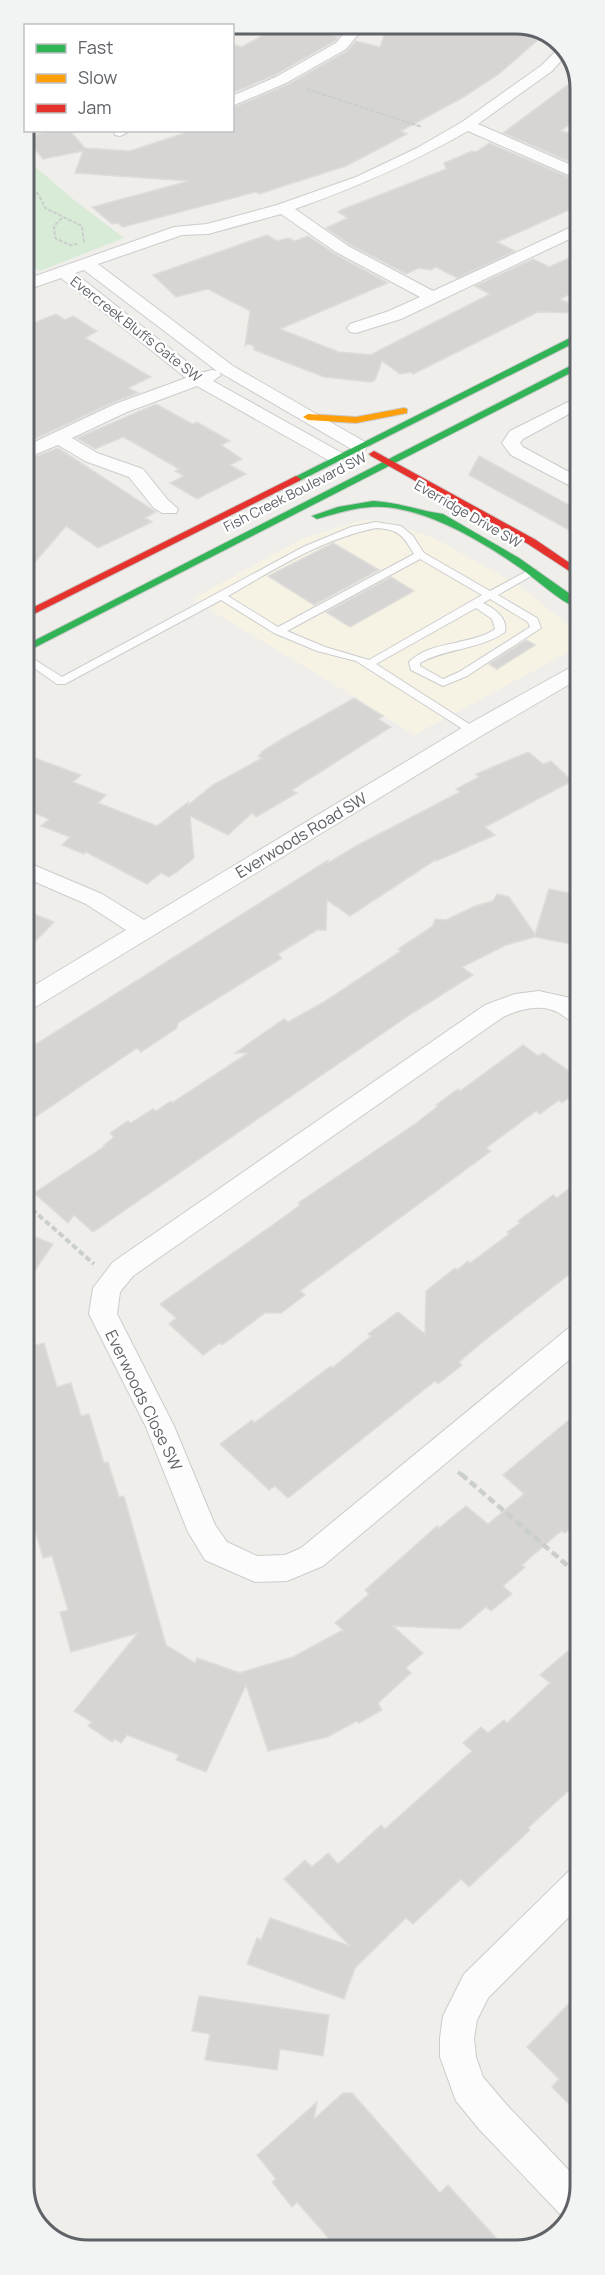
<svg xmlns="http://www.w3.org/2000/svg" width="605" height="2275" font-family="Manrope,sans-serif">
<rect width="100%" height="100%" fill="#efeeea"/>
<!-- commercial -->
<polygon fill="#f7f3e4" points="362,520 385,521 434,538 520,586 580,634 580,643 578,647 414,735 329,681 192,599 302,539"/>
<!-- green -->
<polygon fill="#d8ebd6" points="24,157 74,200 124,238 40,271 24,263"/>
<!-- building -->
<g fill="#d6d5d3" stroke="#deddd9" stroke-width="1.5">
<polygon points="283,24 327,24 323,33 338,37 335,41 275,75 232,93 232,44 242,47"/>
<polygon points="388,24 520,25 520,32 528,33 527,36 531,36 530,38 539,39 499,74 462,98 401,131 407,134 346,166 259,194 256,192 123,227 118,223 112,224 92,207 189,181 75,173 83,151 43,159 24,137 57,130 69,130 85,148 130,151 194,130 232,130 232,108 287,85 347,51 356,41 380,47"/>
<polygon points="580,76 580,113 573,118 576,119 561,131 580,136 580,166 503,133"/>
<polygon points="489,143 580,182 580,205 497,242 515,251 457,278 436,267 431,270 419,268 406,274 349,244 326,228 348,218 338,212 341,210 446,169 444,163 472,151 476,152"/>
<polygon points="267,235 277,241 288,238 295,241 308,236 335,254 388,283 280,329 339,352 374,355 372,354 490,294 475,286 533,259 549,267 580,253 580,289 560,299 580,308 580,313 538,312 413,374 411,372 400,374 382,361 375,380 371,382 324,377 254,350 254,346 248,344 245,346 250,311 208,289 176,297 153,275"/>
<polygon points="56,314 65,320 73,316 97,331 85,338 151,377 128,388 138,393 114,402 24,444 24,404 34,399 26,394 29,393 24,390 24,327"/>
<polygon points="156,404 192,424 197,422 230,441 221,445 242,459 230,465 246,474 197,499 170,483 184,476 175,471 179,469 131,441 123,437 95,449 77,438"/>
<polygon points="58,448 156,512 145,518 152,522 98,548 66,526 24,575 24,461"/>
<polygon points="479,456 580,511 580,536 469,475"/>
<polygon points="333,543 379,570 314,605 268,576"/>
<polygon points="391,577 414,591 350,627 326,612"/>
<polygon points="526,640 535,645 497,669 489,664"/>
<polygon points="354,698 383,716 378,719 391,727 292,790 297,793 256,817 252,813 228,835 190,816 194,858 177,872 169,877 161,873 147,884 86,852 84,854 62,845 70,837 41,826 49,819 24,809 24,754 81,775 73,782 106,795 98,803 157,826 188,802 188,805 213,785 262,758 258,756 262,753 261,752 282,739"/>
<polygon points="528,752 543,764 551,761 572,781 485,827 495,835 436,861 435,860 350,916 327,900 326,930 317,930 278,954 282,958 178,1023 177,1028 141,1052 137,1048 25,1124 25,1051 328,860 328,863 356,846 460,792 456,789 479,777 476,774"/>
<polygon points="549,889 580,895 580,942 572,940 570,944 535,937 506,945 462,967 473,975 408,1016 93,1232 74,1215 68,1223 34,1193 105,1146 104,1145 114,1137 110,1133 128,1121 131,1123 153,1109 156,1111 171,1101 172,1103 248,1053 235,1053 284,1019 288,1022 324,1002 401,951 398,949 433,926 435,919 446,920 475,906 493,901 497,894 509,897 535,934"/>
<polygon points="24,910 54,922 24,953"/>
<polygon points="523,1045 538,1056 543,1053 580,1079 580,1089 562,1103 559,1100 540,1114 536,1111 486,1148 491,1151 300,1291 305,1295 281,1313 265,1313 222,1345 220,1343 203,1355 169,1324 176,1318 160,1304 274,1224 300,1205 298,1203 415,1124 438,1106 436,1105 458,1089 460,1091"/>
<polygon points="580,1180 580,1266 485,1340 459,1362 462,1365 438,1384 435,1381 288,1498 275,1486 269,1490 220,1444 252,1420 254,1423 331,1366 332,1368 371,1336 368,1334 398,1312 425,1334 426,1291 455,1268 457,1270 468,1261 470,1263 509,1234 507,1232 520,1223 518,1221 553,1195 557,1198"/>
<polygon points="25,1233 53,1244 25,1285"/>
<polygon points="44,1343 57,1387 71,1383 81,1416 89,1414 104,1463 108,1462 119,1497 124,1496 166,1645 195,1663 197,1658 243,1674 242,1672 293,1657 343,1630 335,1623 369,1594 365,1590 437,1526 439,1528 466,1506 488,1524 524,1494 503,1475 581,1410 581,1519 565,1533 562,1531 555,1536 522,1565 525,1567 503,1586 512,1594 491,1611 486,1607 460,1629 393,1626 423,1653 406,1668 411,1673 378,1703 382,1710 359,1723 357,1721 327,1737 268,1751 246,1685 206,1772 176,1760 179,1755 127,1735 121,1743 115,1739 112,1742 88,1726 92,1722 74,1711 138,1633 71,1652 60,1612 68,1610 52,1556 43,1558 25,1495 25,1348"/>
<polygon points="581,1640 581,1779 528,1828 530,1830 469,1887 461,1879 413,1924 406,1918 355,1968 344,1999 247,1964 257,1938 261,1940 270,1918 350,1946 284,1879 305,1860 312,1867 328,1853 338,1864 381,1825 385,1829 472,1751 463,1743 481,1727 488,1733 504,1720 507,1723 550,1683 540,1675"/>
<polygon points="581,1991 581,2116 552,2087 559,2079 527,2047"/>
<polygon points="199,1996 329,2015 323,2056 280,2049 277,2070 205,2060 210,2034 192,2031"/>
<polygon points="343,2093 352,2093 440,2193 448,2185 507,2250 339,2250 297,2202 292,2207 272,2182 276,2179 257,2155 317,2102 314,2119"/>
</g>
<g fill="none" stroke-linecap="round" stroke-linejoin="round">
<!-- lane casing -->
<g stroke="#cbcccc" stroke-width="2">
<path id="lane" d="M376,522L401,526L413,536L424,553L490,591L529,570H537L538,572L498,595L537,618L541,628L467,676L443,686L411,670L409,662C431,640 470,646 495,629L492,619L476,608L376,664L477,729V733H469L356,661L317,651L274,633L221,600L65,684H57L24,661V653L62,677L303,547L351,527ZM376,528C398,529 403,535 414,554L278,627L228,596C275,569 322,539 376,528ZM420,559L482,595L369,660L325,647L287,631ZM490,599L528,622L530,627L459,672L443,679L420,666V663C446,648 479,650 505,632C508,618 495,609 483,603Z"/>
</g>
<!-- street casing -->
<g stroke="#cbcccc" stroke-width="2">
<g id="street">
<polygon points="352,24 367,24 346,49 286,83 232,106 232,96 276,77 336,43"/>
<path d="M562,45L567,54L552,71L478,124L580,169V180L468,131C410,164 357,187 295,209L348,246L433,291L580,223V234L401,319L356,333L350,332L347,328L350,324L389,311L420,297L336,252L281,214L208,234L182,235L98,264L233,366L365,442L368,446L365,450H353L219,372L221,375L213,381L342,453L345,457L342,461H330L197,386L127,412L72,438L97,453L143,469L167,499L178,509L176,513H162L153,507L129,477L85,461L58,445L24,459V447L115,404L186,378L61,278L24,291V280L174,227L207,224L277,205L356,177L417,148L462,122L542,65ZM84,270L217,371L212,370L201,373L75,273Z"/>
<polygon points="114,130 132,130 120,136 115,135"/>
<polygon points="580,396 580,408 523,439 520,443 523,447 580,478 580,491 511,455 502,443 510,431"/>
<polygon points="580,664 580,678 481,736 34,1008 25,1010 25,991 126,930 86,904 24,877 24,861 102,894 144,920 465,726 573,666"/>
<path d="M539,991L570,998L580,1003V1025C571,1023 567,1018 559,1013C542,1003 520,1009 503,1017L133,1276L120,1292L117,1314L174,1426L215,1525L227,1542L257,1556L285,1555L301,1548L571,1326L581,1323V1350L323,1566L287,1581L255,1582L205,1560L188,1532L146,1427L89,1314L93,1288L113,1262L485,1005L515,994Z"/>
<polygon points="581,1866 581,1905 488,1998 477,2020 474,2038 476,2057 483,2077 505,2103 581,2183 569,2219 562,2216 479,2129 456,2101 440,2057 440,2038 443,2016 464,1974 569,1871"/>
</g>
</g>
<!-- fast casing -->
<g stroke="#cacacb" stroke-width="2">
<g id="fast">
<polygon points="580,333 580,340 299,481 291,479"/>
<polygon points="580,361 580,368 24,653 24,646"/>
<path d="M373,501C397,502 420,511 443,514L519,558L580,601V609C563,604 538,581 523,570C483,542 422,504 371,507C352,508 335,514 317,519L312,516L338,507Z"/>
</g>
</g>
<!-- slow casing -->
<g stroke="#cacacb" stroke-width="2">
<polygon id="slow" points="404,408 407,409 407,413 356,423 308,420 303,417 308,414 356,417"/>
</g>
<!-- jam casing -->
<g stroke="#cacacb" stroke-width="2">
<g id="jam">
<polygon points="374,451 536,540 580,570 580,578 528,544 371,456 369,454"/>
<polygon points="296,476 301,479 299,481 24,619 24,612"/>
</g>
</g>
<!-- path-far2 -->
<g stroke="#cacfcc" stroke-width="2" stroke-dasharray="4 1.5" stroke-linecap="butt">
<polyline points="226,26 229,24"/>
<polyline points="307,89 422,127"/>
<polyline points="24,181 39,195 45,208 82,226 84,244"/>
<polyline points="62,218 54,226 55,238 70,245 77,244"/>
</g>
<!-- path-far1 -->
<g stroke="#cacfcc" stroke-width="4" stroke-dasharray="6 3" stroke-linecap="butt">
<polyline points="25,1203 94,1264"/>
<polyline points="458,1472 463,1476"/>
</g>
<!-- path -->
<polyline stroke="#cacfcc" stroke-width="4.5" stroke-dasharray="8 4" stroke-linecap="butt" points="461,1474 581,1577"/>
<!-- lane -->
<use href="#lane" fill="#fdfcfc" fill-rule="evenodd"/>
<!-- street -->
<use href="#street" fill="#fdfcfc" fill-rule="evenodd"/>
<!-- fast -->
<use href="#fast" fill="#30b455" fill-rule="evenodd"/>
<!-- slow -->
<use href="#slow" fill="#ff9f0a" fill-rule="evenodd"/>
<!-- jam -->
<use href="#jam" fill="#e5322d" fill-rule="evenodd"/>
</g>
<g text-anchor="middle" stroke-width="4.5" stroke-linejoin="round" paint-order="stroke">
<!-- far-street labels -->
<g font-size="14" fill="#5f6368" stroke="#fff">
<text transform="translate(136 329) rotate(38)" y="5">Evercreek Bluffs Gate SW</text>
<text transform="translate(295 492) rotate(-27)" y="5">Fish Creek Boulevard SW</text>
<text transform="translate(468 514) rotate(30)" y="5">Everridge Drive SW</text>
</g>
<!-- street labels -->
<g font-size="16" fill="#5f6368" stroke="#fff">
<text transform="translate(301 835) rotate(-31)" y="6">Everwoods Road SW</text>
<text transform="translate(144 1400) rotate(64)" y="6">Everwoods Close SW</text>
</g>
</g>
<!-- crop -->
<path d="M0 0H605V2275H0ZM88 34H516A54 54 0 0 1 570 88V2186A54 54 0 0 1 516 2240H88A54 54 0 0 1 34 2186V88A54 54 0 0 1 88 34Z" fill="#f2f3f3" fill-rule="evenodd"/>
<path fill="none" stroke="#5f6368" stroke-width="3" d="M88 34H516A54 54 0 0 1 570 88V2186A54 54 0 0 1 516 2240H88A54 54 0 0 1 34 2186V88A54 54 0 0 1 88 34Z"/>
<!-- legend -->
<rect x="24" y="24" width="210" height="108" fill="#ffffff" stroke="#bfc1c3" stroke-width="1.5"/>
<rect x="36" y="44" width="30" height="9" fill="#30b455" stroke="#bfc1c3" stroke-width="1.5"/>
<text x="78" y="54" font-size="18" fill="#5f6368">Fast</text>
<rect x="36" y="74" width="30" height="9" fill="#ff9f0a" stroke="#bfc1c3" stroke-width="1.5"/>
<text x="78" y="84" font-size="18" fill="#5f6368">Slow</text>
<rect x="36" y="104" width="30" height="9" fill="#e5322d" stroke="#bfc1c3" stroke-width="1.5"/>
<text x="78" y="114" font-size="18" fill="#5f6368">Jam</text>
</svg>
